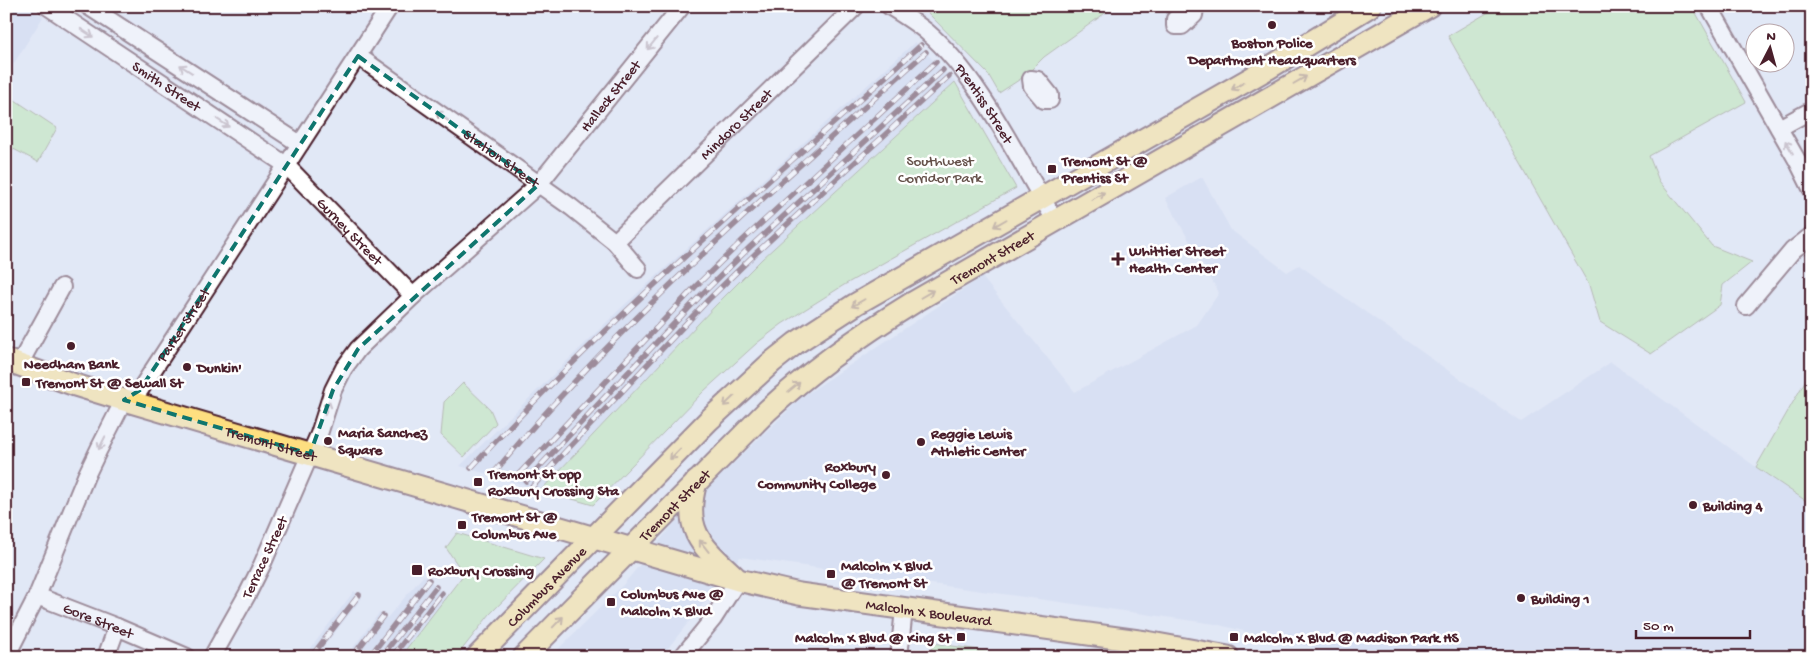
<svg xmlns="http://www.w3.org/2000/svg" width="1818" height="663" font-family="'Gochi Hand',sans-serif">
<rect width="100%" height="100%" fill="#e1e8f6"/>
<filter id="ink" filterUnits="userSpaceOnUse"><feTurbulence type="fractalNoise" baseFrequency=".02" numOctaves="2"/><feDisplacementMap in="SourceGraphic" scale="10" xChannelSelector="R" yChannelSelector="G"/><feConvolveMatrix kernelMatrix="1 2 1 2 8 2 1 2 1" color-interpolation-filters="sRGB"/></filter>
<g filter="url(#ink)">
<!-- built -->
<g fill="#ccd8ef">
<polygon points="6,6 27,6 43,17 6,76"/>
<polygon points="915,42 955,82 762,259 715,306 541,490 460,466 621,308"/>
<polygon points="1202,177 1231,230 1287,272 1299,265 1521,422 1611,362 1756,467 1812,505 1812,657 1352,657 1215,624 740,557 661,657 550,657 623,585 671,527 713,483 802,397 982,277 1075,392 1197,325 1219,293 1165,198"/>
<polygon points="424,575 447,597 400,657 346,657 379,613 387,618"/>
<polygon points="354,591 362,598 315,657 304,657"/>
</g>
<!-- green -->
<g fill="#b7e7a6" stroke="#808368">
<polygon points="932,6 1115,6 1044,57 1025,76 999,93 988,74 927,12"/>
<polygon points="1499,6 1692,6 1746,102 1649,156 1659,181 1712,246 1752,262 1723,285 1720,305 1651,354 1600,322 1589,285 1448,36"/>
<polygon points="955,82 1016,188 844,285 782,324 757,343 704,391 593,505 541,490 715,306 762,259"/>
<polygon points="6,94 57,128 38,162 6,145"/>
<polygon points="1812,369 1812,505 1756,467"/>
<polygon points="463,383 490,409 496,423 464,457 441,435 444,402"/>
<polygon points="457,533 544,559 490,614 456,657 400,657 464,574 446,548"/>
<polygon points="933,643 1026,657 925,657 931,651"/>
</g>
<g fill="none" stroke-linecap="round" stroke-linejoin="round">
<!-- minor casing -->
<g stroke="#4a1f2b" stroke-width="20">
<g id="minor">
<path id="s1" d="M47,6L286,165L413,296L358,349L344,368L333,390L319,434L262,565L248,593L212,657"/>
<polyline points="88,6 300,144"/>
<path id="s2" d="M889,6C902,14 915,22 927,32C980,77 1018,160 1055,220"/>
<polyline points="1709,6 1797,160 1812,190"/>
<polygon points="1188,8 1195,8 1194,15 1182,26 1175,26 1175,19"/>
<path id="s3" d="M358,56L571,207L615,242L638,269"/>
<polygon points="1031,79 1038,80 1050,95 1050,100 1044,100 1032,86"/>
<polyline points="1779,128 1812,110"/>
<path id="s4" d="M615,242L856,6"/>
<path id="s5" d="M413,296L538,185L682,6"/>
<polyline points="1746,306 1793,250 1812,235"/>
<polyline points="19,365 62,287"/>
<path id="s6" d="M37,596L117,627L187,657"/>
<path id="s7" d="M6,657L37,596L86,476L99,449L124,400L140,390L390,6"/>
<polyline points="106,657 117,627"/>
<polyline points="682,657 713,619 738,580"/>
<polyline points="899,657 904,609"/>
</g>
</g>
<!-- major casing -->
<g stroke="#4a1f2b" stroke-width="25">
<g id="major">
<path id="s8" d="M6,360L75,385L124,400L738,580L799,594L1146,642L1228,657"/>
<path d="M696,482C682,531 702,546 735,577"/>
<path id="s9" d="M477,657L709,420L772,362L796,343L856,304L1267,69L1370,6"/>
<path id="s10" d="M524,657L767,411C812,369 862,334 914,302L1429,6"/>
</g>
</g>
<!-- minor -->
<use href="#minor" stroke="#fff" stroke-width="16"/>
<!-- major -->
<use href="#major" stroke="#fedf80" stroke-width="21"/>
<!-- rail casing -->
<g stroke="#4a1f2b" stroke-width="5.5">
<g id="rail">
<path d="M471,468C610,316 768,183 921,45"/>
<path d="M493,474C621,318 777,187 926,52"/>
<polyline points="519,474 695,287 743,240 936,62"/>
<polyline points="526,481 702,294 750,247 943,70"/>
<polyline points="532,487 708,300 756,253 949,76"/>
<polyline points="311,657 359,595"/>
<polyline points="352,657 383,616"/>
<polyline points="369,657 429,580"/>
<polyline points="381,657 436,587"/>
<polyline points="392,657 442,593"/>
</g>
</g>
<!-- rail -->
<use href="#rail" stroke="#fff" stroke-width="4" stroke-dasharray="11" stroke-linecap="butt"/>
</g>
<!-- one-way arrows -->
<defs><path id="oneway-shaft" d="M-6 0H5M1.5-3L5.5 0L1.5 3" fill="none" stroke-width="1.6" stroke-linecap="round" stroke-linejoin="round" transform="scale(1.25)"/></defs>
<g stroke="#ae9aa0">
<use href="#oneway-shaft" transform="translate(87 33) rotate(33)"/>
<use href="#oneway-shaft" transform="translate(652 44) rotate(129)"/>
<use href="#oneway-shaft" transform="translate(186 69) rotate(-147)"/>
<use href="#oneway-shaft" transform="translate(442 116) rotate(-144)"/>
<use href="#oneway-shaft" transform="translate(223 123) rotate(33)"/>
<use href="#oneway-shaft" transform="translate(1789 147) rotate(-121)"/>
<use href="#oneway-shaft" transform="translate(327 408) rotate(-72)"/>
<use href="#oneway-shaft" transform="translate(102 443) rotate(117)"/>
</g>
<g stroke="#a47f56">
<use href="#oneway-shaft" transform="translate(1300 80) rotate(-30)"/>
<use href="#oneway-shaft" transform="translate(1238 86) rotate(150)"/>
<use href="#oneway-shaft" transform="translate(1098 196) rotate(-30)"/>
<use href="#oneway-shaft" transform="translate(1000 223) rotate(150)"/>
<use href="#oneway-shaft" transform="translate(927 294) rotate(-30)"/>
<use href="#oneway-shaft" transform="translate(858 303) rotate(150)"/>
<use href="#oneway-shaft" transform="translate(794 387) rotate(-39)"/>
<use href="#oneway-shaft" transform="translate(729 401) rotate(136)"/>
<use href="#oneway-shaft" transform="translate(675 454) rotate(134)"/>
<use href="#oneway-shaft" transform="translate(704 546) rotate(-128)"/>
<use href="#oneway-shaft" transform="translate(558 622) rotate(-46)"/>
</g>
</g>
<!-- marked area -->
<path d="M0 0H1818V663H0ZM358,56L538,185L358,349L333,390L310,454L124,400L140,390Z" fill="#e1e8f6" fill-opacity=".55" fill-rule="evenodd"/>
<path fill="none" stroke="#0f766e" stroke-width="4" stroke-dasharray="10 6" stroke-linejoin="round" d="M358,56L538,185L358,349L333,390L310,454L124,400L140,390Z"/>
<!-- markers -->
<g fill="#4a1f2b" stroke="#fff" stroke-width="2">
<circle cx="1272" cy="25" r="5"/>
<rect x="1047" y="164" width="10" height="10" rx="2.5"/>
<path d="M1115.5 251.5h5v5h5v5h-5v5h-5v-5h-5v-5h5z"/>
<circle cx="71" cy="346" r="5"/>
<circle cx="187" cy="367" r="5"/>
<rect x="21" y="377" width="10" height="10" rx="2.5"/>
<circle cx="328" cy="441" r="5"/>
<circle cx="921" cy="442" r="5"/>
<circle cx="886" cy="475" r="5"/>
<rect x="473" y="477" width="10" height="10" rx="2.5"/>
<circle cx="1693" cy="505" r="5"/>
<rect x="457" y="520" width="10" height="10" rx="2.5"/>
<rect x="411" y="564" width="12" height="12" rx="2.5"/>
<rect x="826" y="569" width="10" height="10" rx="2.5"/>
<circle cx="1521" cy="598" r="5"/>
<rect x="606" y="597" width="10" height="10" rx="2.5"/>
<rect x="956" y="632" width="10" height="10" rx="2.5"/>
<rect x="1229" y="632" width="10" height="10" rx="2.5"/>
</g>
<g text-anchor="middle" stroke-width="5" stroke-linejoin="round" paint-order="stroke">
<!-- poi labels -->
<g font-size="15" font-weight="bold" fill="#4a1f2b" stroke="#fff" text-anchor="start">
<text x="1272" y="47" text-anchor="middle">Boston Police<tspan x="1272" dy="17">Department Headquarters</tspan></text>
<text x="1062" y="165">Tremont St @<tspan x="1062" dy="17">Prentiss St</tspan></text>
<text x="1129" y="255">Whittier Street<tspan x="1129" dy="17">Health Center</tspan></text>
<text x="71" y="368" text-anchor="middle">Needham Bank</text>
<text x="197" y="372">Dunkin'</text>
<text x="36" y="387">Tremont St @ Sewall St</text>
<text x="338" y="437">Maria Sanchez<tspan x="338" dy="17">Square</tspan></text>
<text x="931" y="438">Reggie Lewis<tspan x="931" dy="17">Athletic Center</tspan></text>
<text x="876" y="471" text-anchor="end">Roxbury<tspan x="876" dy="17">Community College</tspan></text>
<text x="488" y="478">Tremont St opp<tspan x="488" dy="17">Roxbury Crossing Sta</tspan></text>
<text x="1703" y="510">Building 4</text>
<text x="472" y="521">Tremont St @<tspan x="472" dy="17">Columbus Ave</tspan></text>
<text x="841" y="570">Malcolm X Blvd<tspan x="841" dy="17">@ Tremont St</tspan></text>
<text x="428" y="575">Roxbury Crossing</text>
<text x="621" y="598">Columbus Ave @<tspan x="621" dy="17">Malcolm X Blvd</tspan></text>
<text x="1531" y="603">Building 1</text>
<text x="951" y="642" text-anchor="end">Malcolm X Blvd @ King St</text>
<text x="1244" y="642">Malcolm X Blvd @ Madison Park HS</text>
</g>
<!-- street labels -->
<g font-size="15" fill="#4a1f2b" stroke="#fff">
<text dy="5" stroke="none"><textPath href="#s1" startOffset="144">Smith Street</textPath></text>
<text dy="5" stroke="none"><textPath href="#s5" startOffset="282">Halleck Street</textPath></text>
<text dy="5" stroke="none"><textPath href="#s2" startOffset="138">Prentiss Street</textPath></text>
<text dy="5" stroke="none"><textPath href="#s4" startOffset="169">Mindoro Street</textPath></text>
<text dy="5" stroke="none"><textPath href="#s3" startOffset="176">Station Street</textPath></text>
<text dy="5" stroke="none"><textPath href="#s1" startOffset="379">Gurney Street</textPath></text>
<text dy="5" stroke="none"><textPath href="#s10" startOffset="619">Tremont Street</textPath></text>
<text dy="5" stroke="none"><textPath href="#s7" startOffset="380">Parker Street</textPath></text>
<text dy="5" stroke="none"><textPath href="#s8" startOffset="278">Tremont Street</textPath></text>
<text dy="5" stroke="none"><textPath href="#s10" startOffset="214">Tremont Street</textPath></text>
<text transform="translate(264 557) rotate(-65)" y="5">Terrace Street</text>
<text dy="5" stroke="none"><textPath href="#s9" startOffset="99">Columbus Avenue</textPath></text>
<text dy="5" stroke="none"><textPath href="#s8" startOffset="958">Malcolm X Boulevard</textPath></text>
<text dy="5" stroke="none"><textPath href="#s6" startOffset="66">Gore Street</textPath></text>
</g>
<!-- park labels -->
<g font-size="15" fill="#65514a" stroke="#fff">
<text x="940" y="165">Southwest<tspan x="940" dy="17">Corridor Park</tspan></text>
</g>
</g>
<!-- margin -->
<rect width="1818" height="663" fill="none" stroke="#fff" stroke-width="25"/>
<rect x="12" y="12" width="1793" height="638" fill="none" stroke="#4a1f2b" stroke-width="2" filter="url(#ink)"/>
<!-- north arrow -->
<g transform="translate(1770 48) rotate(6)"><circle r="24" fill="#ffffff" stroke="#b7a5aa"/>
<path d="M0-4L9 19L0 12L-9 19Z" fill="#4a1f2b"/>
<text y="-8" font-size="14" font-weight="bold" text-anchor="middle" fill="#4a1f2b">N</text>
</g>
<!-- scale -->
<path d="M1636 630v8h114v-8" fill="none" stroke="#4a1f2b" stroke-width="2.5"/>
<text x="1643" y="630" font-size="15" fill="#4a1f2b" stroke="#ffffff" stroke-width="4" paint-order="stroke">50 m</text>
</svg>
